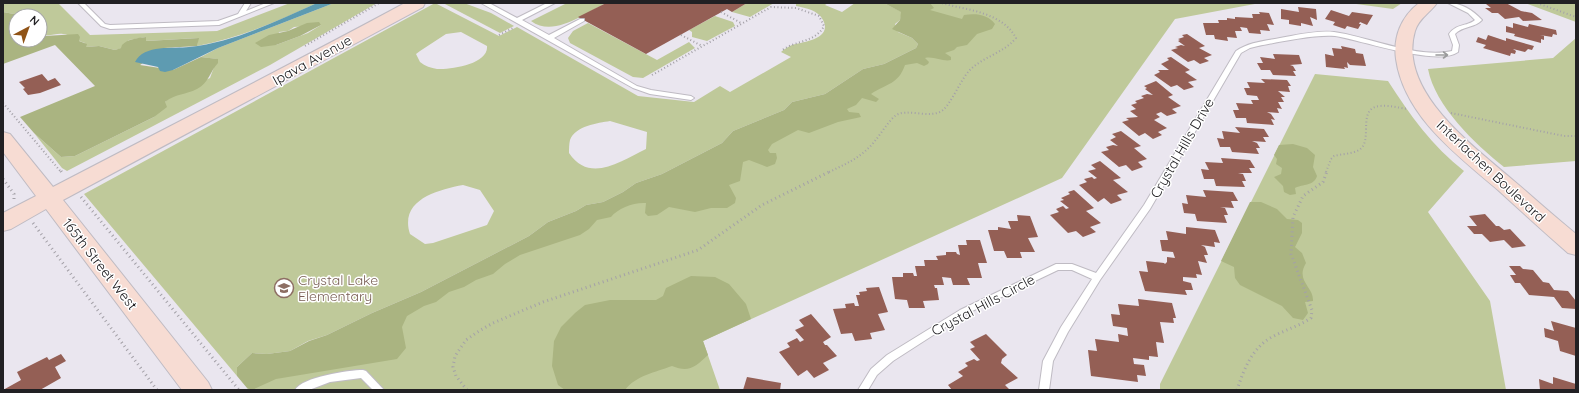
<svg xmlns="http://www.w3.org/2000/svg" width="1579" height="393" font-family="Quicksand,sans-serif">
<rect width="100%" height="100%" fill="#eae6ef"/>
<!-- green -->
<g fill="#bfc99a" fill-rule="evenodd">
<path d="M3,3H58L90,35L217,31L290,3H317C278,21 240,38 197,46L198,38L145,41L146,37L129,40L122,48L115,50L99,46L86,47L85,43C77,41 70,34 63,34C54,33 48,38 40,33V16H25L3,12Z"/>
<path d="M334,3H377L270,65L67,171L62,168L34,133L61,157L75,156L154,117L165,102L173,95L210,78L217,59L201,57L218,48ZM321,25L308,33L276,45L279,32L288,31L294,27Z"/>
<path d="M435,3L499,36L517,27L638,96L694,102L720,86L730,92L791,57L781,52C784,49 788,47 792,45C802,42 833,39 823,20C818,10 806,8 796,6V3H828L825,5L842,12L855,3H884L902,12L900,20L895,24L898,32L912,38L918,44L916,48L884,64L863,69L825,94L792,102L784,110L733,131L722,143L662,174L636,183L623,192L603,202L586,205L576,211L548,222L529,236L421,292L372,313L327,335L308,341L290,351L267,354L252,353L237,367V376L84,194ZM461,32L487,46C489,64 451,70 437,69C431,68 425,66 420,62L416,54L420,51L446,34ZM610,121L647,132L646,149C621,161 590,184 569,153C569,149 569,144 570,140C575,126 598,123 610,121ZM463,185L480,190L494,211L487,225L433,243L425,244L410,234C399,200 437,190 463,185Z"/>
<polygon points="443,3 464,3 491,13 514,26 500,33"/>
<path d="M567,3H606C585,13 554,38 531,21Z"/>
<polygon points="747,3 774,3 750,17 732,12"/>
<polygon points="906,3 1260,3 1175,19 1062,178 703,341 720,390 249,390 247,388 971,30"/>
<polygon points="1349,3 1402,3 1393,9"/>
<polygon points="1525,3 1576,3 1576,22"/>
<polygon points="715,16 733,22 735,26 707,41 692,37 692,32 689,30"/>
<polygon points="588,23 657,60 689,42 695,48 643,78 633,77 570,43 568,38 573,31"/>
<path d="M1576,38V161L1504,167C1475,144 1435,106 1428,69L1553,58Z"/>
<path d="M1315,74L1388,81C1409,114 1433,147 1464,171L1428,212L1490,301L1506,390H1160V384Z"/>
</g>
<!-- forest -->
<g fill="#aab481">
<path d="M884,3H930L934,8L930,10L962,19L964,15C975,13 988,14 995,24L992,29L977,34L967,45L957,47L954,50L945,53L951,57V60C943,62 934,56 925,58L929,62L928,64L924,66L917,63L905,65C898,85 887,83 871,94L879,99L876,102L862,98L856,105L847,109L849,112L859,113L861,117L838,122L809,133L798,130L772,144L768,150L770,153H776L777,158L775,164L767,167L749,160L743,162L740,181L729,185L736,198L735,203L727,208H711L695,212L669,207L657,215L648,216L645,213L646,203C634,202 618,208 611,217L597,220L589,229L580,235L520,255L505,264L493,274L476,280L464,287L449,292L436,302L424,306L407,316L402,327L406,348L397,359L276,379L252,390L247,388L237,376V367L252,353L267,354L290,351L309,341L327,335L372,313L421,292L529,236L548,222L576,211L586,205L603,202L623,192L636,183L662,174L722,143L733,131L784,110L792,102L825,94L863,69L884,64L916,48L918,44L912,38L892,29L900,20L901,12Z"/>
<path d="M3,12L25,16H16V40H40V33L45,36L78,34L80,37L79,41L87,44L86,47L99,46L115,50L121,48L122,45C128,39 137,38 146,37V41L199,38L197,46L164,48L140,65L173,70L201,57L218,59V63C210,71 209,83 197,89C185,95 177,93 165,102L167,107L154,117L75,156L61,157L34,133L20,117L95,86L55,45L3,64Z"/>
<polygon points="319,22 321,25 300,36 276,45 261,47 255,43 269,35 288,31 307,23"/>
<path d="M1293,144L1307,148L1315,155L1313,167L1317,176C1314,186 1303,184 1295,188L1296,194L1290,195L1284,192L1283,186L1274,177L1281,174L1282,168L1276,164L1277,159L1274,155L1279,145Z"/>
<path d="M1250,202H1261L1277,209L1287,219L1298,220L1302,223V233L1295,247L1302,253L1306,263C1295,281 1314,287 1313,301L1305,302L1308,313L1303,320L1293,318L1282,306L1240,285L1235,278L1234,267L1221,261Z"/>
<path d="M691,276L715,277L729,284L746,304L751,319L703,341L708,355C695,367 689,373 672,366C656,372 635,376 625,390H565L558,385L552,366L554,341L561,327L575,313L585,305L610,300H656L663,296L666,288Z"/>
</g>
<!-- water -->
<path fill="#5e9bb1" d="M317,3H334L218,48L173,70L165,72L160,71L158,67L135,62C144,44 174,49 189,47C235,42 276,21 317,3Z"/>
<!-- building -->
<g fill="#945f55">
<polygon points="606,3 747,3 732,12 727,9 646,54 578,17"/>
<polygon points="1506,3 1521,11 1532,13 1542,20 1523,21 1519,17 1505,19 1498,13 1492,13 1485,8 1491,8 1486,4"/>
<polygon points="1298,7 1316,9 1317,20 1310,17 1313,26 1301,23 1301,26 1289,24 1289,20 1281,19 1281,9 1299,12"/>
<polygon points="1331,10 1349,16 1352,12 1373,15 1367,25 1360,22 1359,24 1361,24 1358,29 1347,26 1345,29 1333,25 1335,22 1325,19"/>
<polygon points="1259,12 1269,13 1274,25 1267,24 1270,31 1260,30 1261,34 1249,33 1247,28 1240,27 1242,31 1235,31 1237,38 1227,37 1228,41 1215,39 1214,35 1206,35 1203,23 1219,23 1218,20 1227,20 1227,18 1235,19 1235,17 1253,18 1252,14 1260,14"/>
<polygon points="1513,23 1528,27 1529,24 1556,30 1557,35 1553,34 1552,37 1540,35 1544,36 1544,40 1541,39 1541,43 1514,36 1515,34 1506,32 1506,26 1513,28"/>
<polygon points="1187,34 1205,46 1199,48 1212,55 1204,58 1209,61 1200,64 1194,60 1188,62 1171,50 1178,48 1175,47 1181,45 1185,46 1178,41 1180,40 1178,39 1184,37 1182,35"/>
<polygon points="1488,35 1506,41 1506,38 1534,46 1532,50 1528,49 1525,52 1513,49 1516,51 1515,54 1511,53 1510,56 1483,48 1486,45 1476,42 1478,37 1486,40"/>
<polygon points="1341,46 1355,49 1356,53 1363,54 1366,66 1350,65 1347,62 1348,68 1344,67 1345,69 1326,67 1325,54 1334,56 1332,48 1342,49"/>
<polygon points="1273,54 1299,55 1302,64 1290,65 1293,66 1296,71 1293,71 1296,76 1273,75 1270,70 1261,70 1257,63 1263,63 1260,57 1275,59"/>
<polygon points="1171,57 1190,70 1185,72 1197,80 1188,82 1194,87 1184,90 1177,85 1171,87 1154,75 1160,72 1158,70 1169,70 1161,64 1169,60 1167,58"/>
<polygon points="42,74 48,81 55,78 61,85 40,93 28,95 23,89 25,88 19,82"/>
<polygon points="1261,79 1287,80 1291,86 1288,86 1290,92 1278,91 1285,97 1281,97 1284,102 1278,102 1282,109 1277,108 1279,113 1267,112 1271,114 1275,120 1271,119 1274,125 1247,123 1246,118 1236,118 1233,110 1239,110 1236,103 1253,104 1251,100 1259,100 1257,96 1247,95 1244,88 1250,88 1247,82 1265,83"/>
<polygon points="1156,81 1173,95 1168,97 1181,106 1172,109 1177,113 1167,116 1161,112 1156,114 1160,117 1154,120 1167,128 1158,132 1162,135 1153,139 1145,133 1139,136 1122,122 1129,120 1126,118 1138,117 1130,111 1136,109 1131,105 1137,103 1135,101 1144,98 1141,96 1147,94 1153,95 1145,89 1147,88 1144,86"/>
<polygon points="1235,127 1264,129 1269,137 1263,137 1266,142 1252,141 1257,143 1260,148 1256,148 1259,154 1232,152 1230,147 1220,147 1217,138 1224,139 1222,131 1240,133"/>
<polygon points="1121,131 1141,146 1134,148 1147,159 1138,162 1143,167 1132,171 1126,165 1119,167 1101,152 1109,150 1106,147 1113,145 1118,146 1110,140 1116,137 1112,134"/>
<polygon points="1221,158 1250,160 1255,168 1249,168 1252,173 1238,173 1243,174 1246,181 1242,181 1245,187 1216,186 1214,179 1204,179 1201,169 1209,170 1205,162 1223,163"/>
<polygon points="1100,161 1121,178 1113,180 1128,192 1117,195 1122,200 1111,204 1104,198 1098,202 1079,185 1087,182 1084,179 1092,177 1094,179 1097,178 1088,171 1096,169 1091,165"/>
<polygon points="1074,190 1094,208 1086,211 1101,223 1090,227 1096,232 1083,237 1076,231 1068,233 1050,215 1059,212 1056,209 1063,206 1066,209 1069,208 1060,201 1064,200 1061,198 1070,194 1068,192"/>
<polygon points="1203,190 1233,192 1238,201 1231,201 1234,208 1220,207 1225,208 1228,215 1224,215 1227,223 1197,221 1195,214 1184,213 1182,203 1188,204 1186,195 1206,197"/>
<polygon points="1485,214 1496,226 1499,226 1504,230 1510,229 1526,246 1512,248 1504,240 1490,242 1482,234 1474,234 1467,226 1477,226 1469,216"/>
<polygon points="1017,215 1030,216 1038,237 1028,238 1035,252 1020,252 1022,258 1007,258 1004,251 994,251 988,230 998,230 998,227 1011,229 1008,221 1018,221"/>
<polygon points="1186,227 1215,230 1220,243 1214,242 1215,247 1201,245 1205,247 1208,255 1204,255 1207,263 1198,261 1202,275 1196,274 1197,278 1183,277 1183,281 1191,283 1193,290 1185,290 1187,295 1145,291 1139,271 1148,272 1146,261 1164,263 1165,264 1167,262 1167,257 1175,258 1173,252 1162,251 1160,240 1168,240 1166,231 1186,234"/>
<polygon points="966,240 980,240 987,263 978,263 982,278 967,278 970,285 953,285 951,278 942,277 944,285 934,285 935,288 937,288 939,300 923,301 925,308 909,308 907,300 895,299 892,277 903,277 903,273 913,273 914,276 917,276 915,266 925,266 924,260 938,260 936,256 946,255 946,252 956,252 957,254 960,255 958,245 967,245"/>
<polygon points="1509,266 1520,266 1523,269 1533,270 1543,282 1549,283 1554,290 1568,291 1576,301 1576,309 1562,308 1554,297 1529,295 1520,283 1515,283 1510,275 1516,275"/>
<polygon points="879,287 888,312 878,314 885,330 870,333 872,339 855,341 852,333 841,334 833,309 846,308 845,304 854,303 855,306 859,306 856,295 860,295 859,292 867,291 866,288"/>
<polygon points="1138,299 1172,303 1176,318 1173,318 1174,323 1160,322 1164,343 1156,342 1158,357 1149,356 1149,360 1133,358 1134,364 1144,365 1146,376 1137,375 1138,382 1091,376 1088,350 1097,351 1095,339 1119,342 1118,334 1128,336 1127,328 1113,326 1111,314 1120,315 1118,304 1139,306"/>
<polygon points="811,314 831,337 823,342 825,345 827,345 837,356 823,363 829,370 814,378 807,370 798,376 779,352 790,347 787,343 797,338 800,342 804,340 795,330 804,326 799,320"/>
<polygon points="1551,321 1576,328 1576,356 1560,351 1558,341 1545,337 1544,328 1554,331"/>
<polygon points="986,334 1007,355 1002,359 1001,363 1018,378 1005,385 1010,390 952,390 948,385 963,376 958,372 968,366 965,363 974,359 977,361 980,360 970,349 975,347 970,342"/>
<polygon points="61,354 66,361 55,367 61,378 40,390 3,390 21,380 17,372 47,357 49,360"/>
<polygon points="747,377 781,383 780,390 743,390"/>
<polygon points="1553,377 1576,384 1576,390 1540,390 1539,379 1553,384"/>
</g>
<g fill="none" stroke-linecap="round" stroke-linejoin="round">
<!-- lane casing -->
<g stroke="#bfbbc3" stroke-width="2">
<g id="lane">
<polygon points="78,3 84,3 105,24 110,25 218,21 238,14 245,3 251,3 246,11 266,3 274,3 219,25 110,29 101,26"/>
<polygon points="481,3 489,3 517,18 547,3 555,3 522,20 549,35 580,19 584,19 584,21 554,38 637,86 651,90 691,96 694,98 691,100 650,94 633,88"/>
<path d="M1448,3C1461,3 1473,10 1482,20C1475,28 1462,26 1455,34L1459,45L1458,52C1438,67 1361,40 1335,36C1315,34 1279,42 1258,46L1250,48L1241,53L1150,209L1100,280L1068,332L1053,361L1049,390H1039L1043,361L1061,327L1092,279L1072,270H1058L966,314L893,361L877,375L868,390H858L871,369L887,355L960,310L1056,264H1072L1096,273L1144,205L1236,51C1249,42 1264,41 1280,38C1297,35 1317,30 1334,32C1370,37 1417,59 1452,51L1453,45L1449,34C1457,23 1466,27 1475,20L1468,13Z"/>
<path d="M363,370L366,371L384,390H373L361,378L330,382L309,390H295C302,377 349,370 363,370Z"/>
</g>
</g>
<!-- secondary casing -->
<g stroke="#bfbbc3" stroke-width="2">
<g id="secondary">
<path d="M405,3H425L423,7C303,72 183,135 63,200L208,382L212,390H182L46,209L11,229L3,231V213L36,196L3,152V132L10,134L53,187C170,126 288,66 405,3Z"/>
<path d="M1419,3H1437C1430,13 1419,18 1415,31C1397,92 1475,147 1514,181C1534,198 1555,217 1576,234V255L1568,253C1544,232 1521,211 1498,190C1457,155 1404,116 1396,59C1393,37 1401,17 1419,3Z"/>
</g>
</g>
<!-- path-far1 -->
<g stroke="#a4a1a8" stroke-width="2" stroke-dasharray="1 2.5" stroke-linecap="butt">
<polyline points="1537,3 1576,17"/>
<polyline points="721,12 741,23"/>
<polyline points="499,35 513,28"/>
<polyline points="681,35 702,46"/>
<polyline points="305,46 379,3"/>
<path d="M652,75L771,7L796,8L819,16L824,26C815,43 795,40 781,51"/>
<polyline points="3,103 61,172"/>
<polyline points="1451,113 1564,136 1576,136"/>
<path d="M829,172C846,164 862,157 874,142C881,134 887,123 895,116C906,107 931,120 943,110C952,102 960,81 969,71C982,57 1004,53 1016,38C1002,12 967,10 941,3"/>
<path d="M1326,172L1331,159L1334,156C1341,154 1352,154 1359,150C1374,141 1356,108 1380,106C1389,105 1399,108 1408,109"/>
</g>
<!-- path -->
<g stroke="#a4a1a8" stroke-width="3" stroke-dasharray="1 3.5" stroke-linecap="butt">
<polyline points="61,171 63,174"/>
<polyline points="3,179 14,194 14,201"/>
<polyline points="81,197 239,390"/>
<polyline points="33,223 157,390"/>
<polyline points="467,390 456,376 453,367 455,356 466,340 479,331 493,323 543,302 698,250 762,205 831,171"/>
<path d="M1237,390C1244,369 1252,348 1272,337C1285,330 1299,326 1311,318L1312,310L1291,254L1293,217L1303,196L1323,182L1327,171"/>
</g>
<!-- lane -->
<use href="#lane" fill="#fff" fill-rule="evenodd"/>
<!-- secondary -->
<use href="#secondary" fill="#f7dcd3" fill-rule="evenodd"/>
</g>
<!-- one-way arrows -->
<defs><path id="oneway-shaft" d="M-6 0H5M1.5-3L5.5 0L1.5 3" fill="none" stroke-width="1.6" stroke-linecap="round" stroke-linejoin="round"/></defs>
<use stroke="#9b9b9c" href="#oneway-shaft" transform="translate(1442 55)"/>
<!-- icons -->
<defs>
<g id="school-ring" transform="scale(1)"><circle r="9.5" fill="#fff" stroke="#8d6e63" stroke-width="1.5"/><path d="M0-5L7-2L0 1L-7-2ZM-4 1L0 2.5L4 1V4Q0 6-4 4Z" fill="#8d6e63"/></g>
</defs>
<g fill-rule="evenodd">
<use href="#school-ring" x="284" y="288"/>
</g>
<g text-anchor="middle" stroke-width="3" stroke-linejoin="round" paint-order="stroke">
<!-- street labels -->
<g font-size="14" fill="#212023" stroke="#fff">
<text transform="translate(312 60) rotate(-29)" y="5">Ipava Avenue</text>
<text transform="translate(1182 148) rotate(-60)" y="5">Crystal Hills Drive</text>
<text transform="translate(1491 171) rotate(43)" y="5">Interlachen Boulevard</text>
<text transform="translate(100 264) rotate(52)" y="5">165th Street West</text>
<text transform="translate(983 305) rotate(-28)" y="5">Crystal Hills Circle</text>
</g>
<!-- education labels -->
<g font-size="14" fill="#785e54" stroke="#fff" text-anchor="start">
<text x="298" y="285">Crystal Lake<tspan x="298" dy="16">Elementary</tspan></text>
</g>
</g>
<!-- border -->
<rect width="1579" height="393" fill="none" stroke="#212023" stroke-width="8"/>
<!-- north arrow -->
<g transform="translate(28 28) rotate(41)"><circle r="19" fill="#ffffff" stroke="#a6a6a7"/>
<path d="M0-3L7 15L0 10L-7 15Z" fill="#905316"/>
<text y="-6" font-size="11" font-weight="bold" text-anchor="middle" fill="#212023">N</text>
</g>
</svg>
